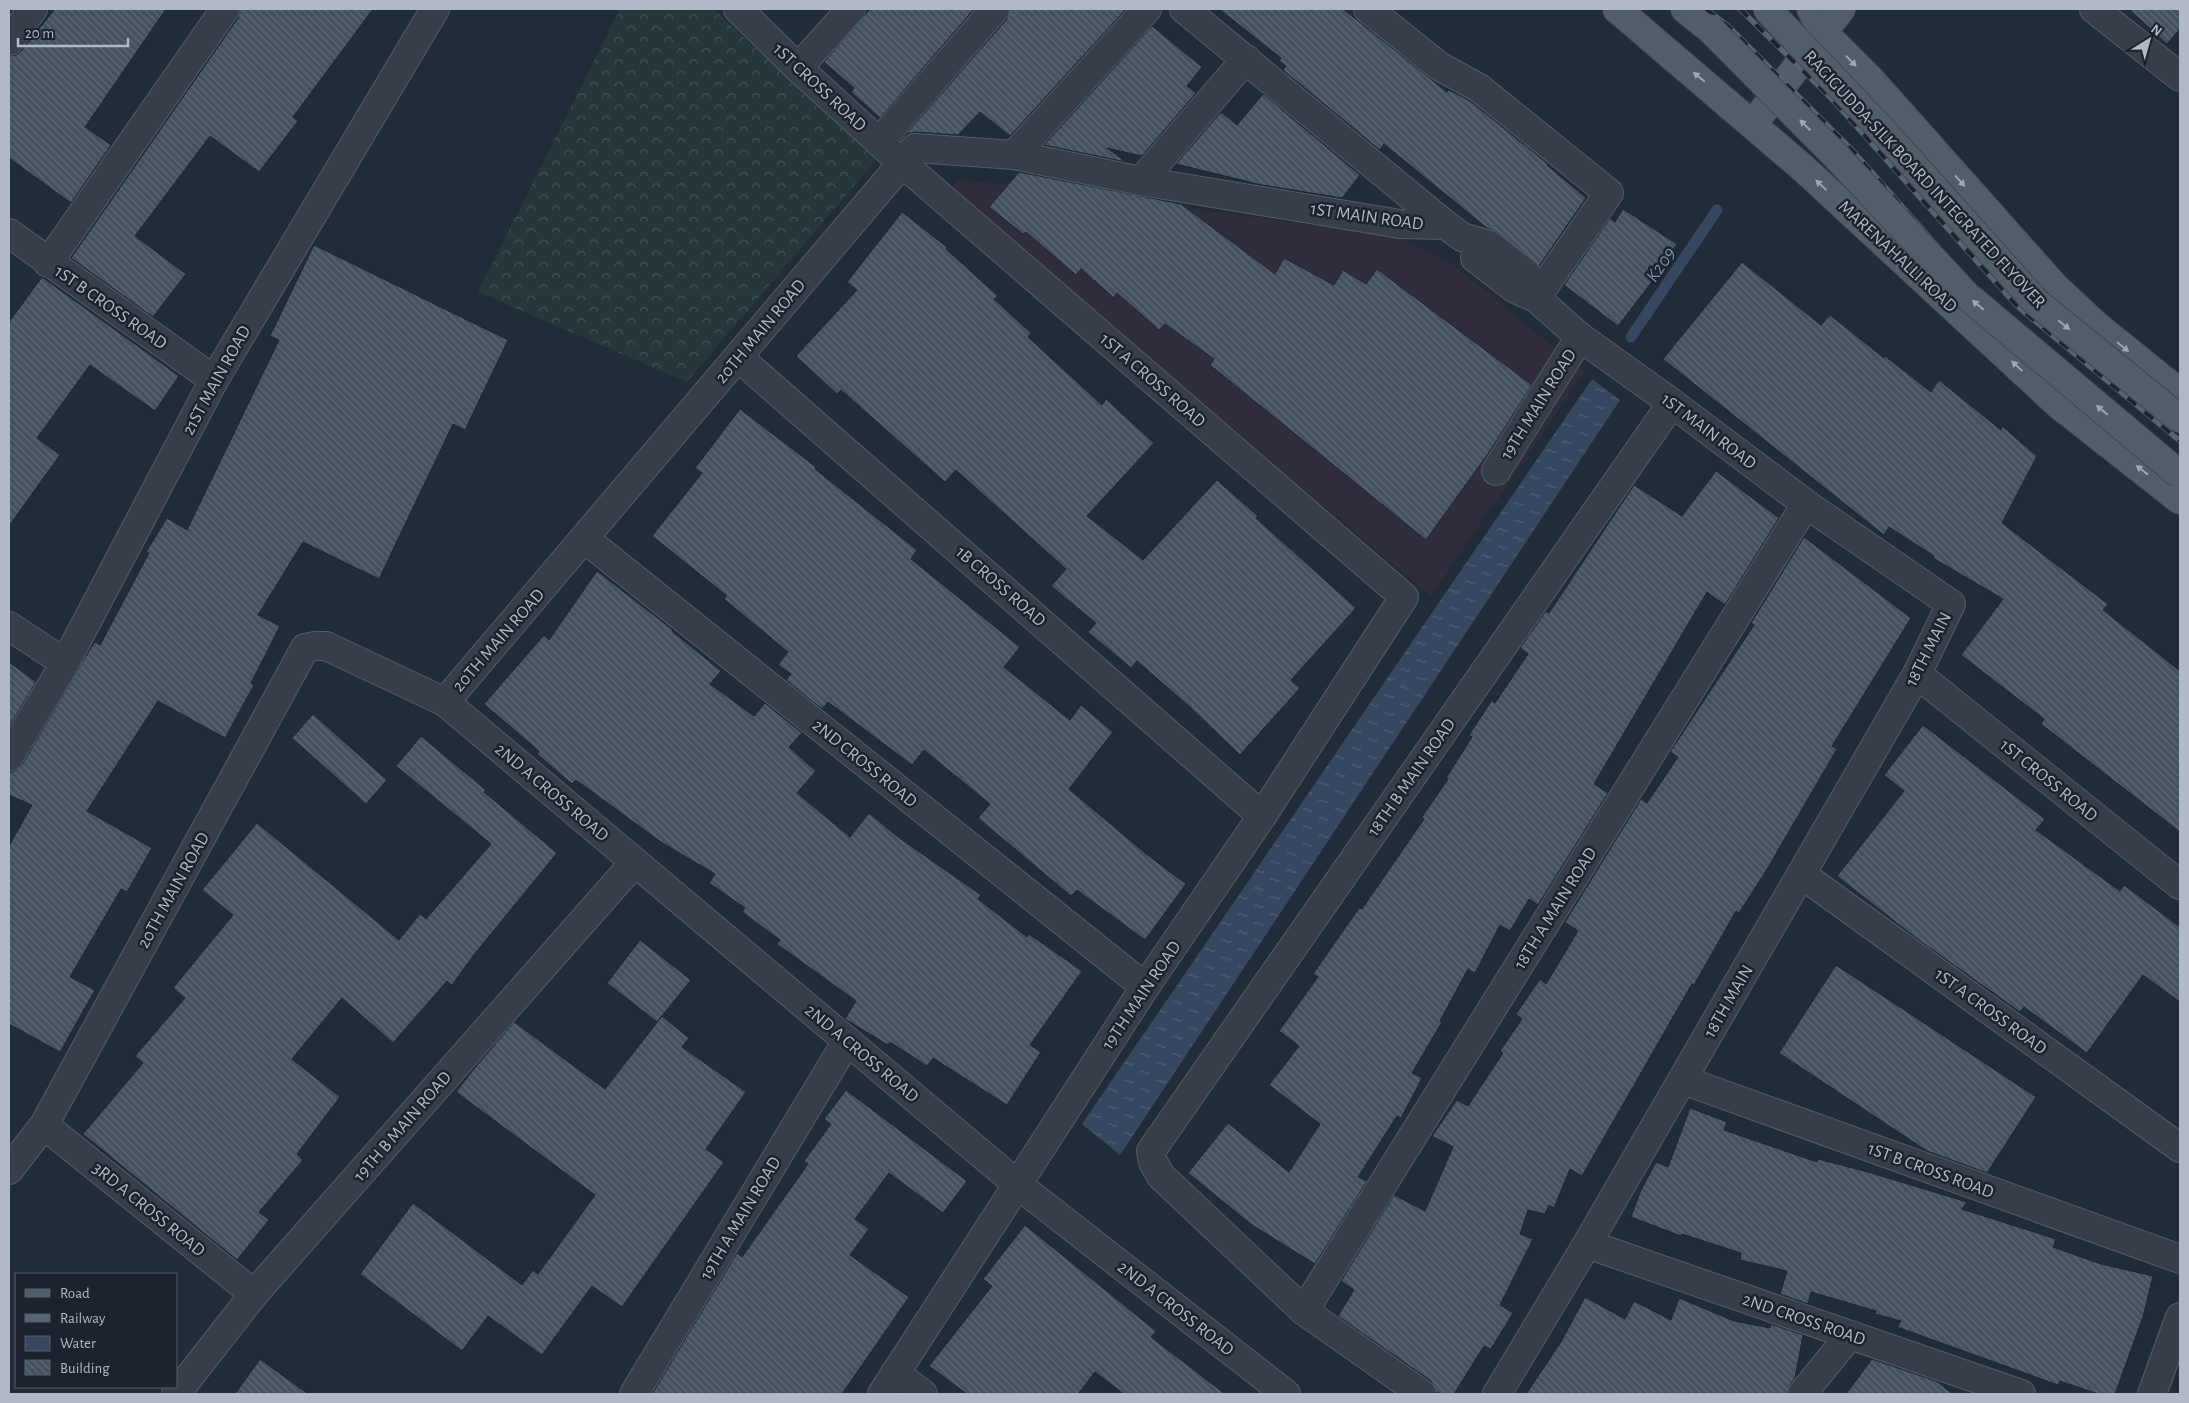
<svg xmlns="http://www.w3.org/2000/svg" width="2189" height="1403" font-family="'Alegreya Sans',sans-serif">
<defs>
<pattern id="forest-crowns" width="20" height="18" patternUnits="userSpaceOnUse" patternTransform="scale(1.25)"><rect width="20" height="18" fill="#24383a"/><path d="M2 6a3 3 0 1 1 6 0M12 15a3 3 0 1 1 6 0" fill="none" stroke="#415355"/></pattern>
<pattern id="water-ripples" width="26" height="14" patternUnits="userSpaceOnUse" patternTransform="scale(1.25)"><rect width="26" height="14" fill="#364860"/><path d="M2 4q2-2 4 0t4 0M15 11q2-2 4 0t4 0" fill="none" stroke="#516075"/></pattern>
<pattern id="building-back-hatch" width="6" height="6" patternUnits="userSpaceOnUse" patternTransform="scale(1.25)"><rect width="6" height="6" fill="#455160"/><path d="M-1 5l2 2M0 0l6 6M5-1l2 2" fill="none" stroke="#5d6875"/></pattern>
</defs>
<rect width="100%" height="100%" fill="#222c39"/>
<!-- medical -->
<polygon fill="#2f2d3b" points="958,179 1397,236 1451,263 1585,372 1431,596 949,191"/>
<!-- forest -->
<polygon fill="url(#forest-crowns)" points="620,9 713,9 876,160 687,382 478,292"/>
<!-- water -->
<polygon fill="url(#water-ripples)" points="1592,379 1620,400 1120,1155 1082,1124"/>
<g fill="none" stroke-linecap="round" stroke-linejoin="round">
<!-- stream -->
<polyline stroke="#364860" stroke-width="11" points="1631,337 1717,210"/>
</g>
<!-- building -->
<g fill="url(#building-back-hatch)" stroke="#1d2530">
<polygon points="55,9 166,9 85,127 111,145 71,203 9,158 9,56 16,55 21,51"/>
<polygon points="240,9 373,9 293,117 298,121 259,172 210,136 135,236 186,274 153,317 71,258 238,18"/>
<polygon points="870,9 974,9 880,118 851,92 854,88 824,62"/>
<polygon points="1010,9 1126,9 1010,136 980,112 958,135 916,132 906,134 1007,19"/>
<polygon points="1219,9 1343,9 1447,92 1449,90 1470,101 1548,164 1547,165 1586,198 1539,266 1498,233 1487,228 1384,144 1380,150 1283,70 1286,66 1279,61 1281,58"/>
<polygon points="2129,9 2180,9 2180,29 2167,44"/>
<polygon points="1152,26 1202,67 1187,86 1196,93 1142,156 1107,148 1126,162 1044,145"/>
<polygon points="1263,94 1360,175 1342,198 1262,185 1176,164 1221,112 1237,125"/>
<polygon points="1019,172 1181,204 1275,274 1284,258 1334,285 1343,270 1366,284 1377,269 1532,385 1490,451 1426,540 1210,365 1214,359 1165,324 1159,330 1117,293 1114,298 1081,269 1076,275 1026,232 1023,234 989,207"/>
<polygon points="1623,209 1677,244 1651,283 1618,326 1564,285 1610,218 1615,222"/>
<polygon points="902,212 947,247 946,249 998,296 994,299 1031,333 1028,337 1102,405 1106,399 1154,443 1087,516 1143,560 1217,480 1258,516 1256,518 1356,608 1291,680 1300,688 1240,755 1191,708 1137,661 1131,668 1088,632 1096,623 1051,586 1066,569 956,470 945,482 841,390 837,394 796,356 857,290 847,282"/>
<polygon points="314,245 508,340 465,430 453,424 379,579 303,542 258,615 280,626 251,683 254,685 225,738 158,701 87,811 152,848 127,892 121,889 70,977 95,990 60,1052 9,1024 9,846 32,805 9,795 9,773 17,770 22,765 89,651 95,642 100,645 149,553 146,552 167,518 187,530 279,340 270,336"/>
<polygon points="1742,262 1821,325 1830,315 1884,358 1885,356 1931,392 1939,380 2001,430 2002,426 2037,456 2002,523 2108,604 2103,610 2180,671 2180,832 2041,724 2044,719 1961,655 2003,599 1933,558 1934,556 1889,527 1884,535 1663,359"/>
<polygon points="42,277 179,376 155,411 90,365 37,438 60,455 9,526 9,322"/>
<polygon points="740,409 816,467 815,469 917,550 911,559 1020,647 1004,667 1070,720 1081,705 1113,732 1069,789 1145,853 1186,884 1145,940 1077,890 1071,896 978,818 990,804 924,750 912,765 828,702 822,709 786,680 791,674 778,665 788,652 724,599 727,596 652,536 702,473 695,468"/>
<polygon points="1716,471 1779,518 1725,605 1707,592 1594,784 1608,793 1538,905 1529,899 1510,931 1500,925 1475,973 1468,969 1440,1021 1442,1022 1412,1073 1422,1078 1401,1118 1397,1116 1358,1177 1367,1181 1315,1264 1252,1225 1188,1173 1228,1123 1289,1172 1320,1124 1269,1085 1299,1046 1279,1031 1318,977 1313,974 1359,908 1362,909 1424,819 1422,817 1448,779 1446,778 1472,737 1469,735 1492,700 1495,703 1528,654 1520,648 1546,611 1549,613 1634,485 1682,516"/>
<polygon points="1804,537 1911,618 1832,746 1837,749 1766,871 1739,913 1736,911 1694,985 1692,984 1582,1176 1570,1169 1554,1208 1549,1205 1545,1214 1528,1210 1520,1234 1533,1239 1500,1305 1513,1313 1491,1349 1484,1346 1454,1394 1441,1394 1437,1392 1431,1381 1338,1316 1354,1290 1341,1281 1394,1195 1425,1211 1453,1147 1432,1136 1457,1100 1468,1106 1503,1053 1500,1051 1522,1019 1516,1014 1540,979 1546,984 1578,931 1565,922 1641,799 1647,803 1678,757 1670,752 1754,625 1751,623"/>
<polygon points="597,571 673,630 672,631 721,671 710,684 754,716 765,703 802,733 789,747 816,771 797,793 850,837 869,813 898,837 981,895 978,899 1027,937 1029,934 1082,971 1030,1045 1041,1052 1007,1105 933,1058 927,1066 890,1042 888,1045 845,1019 856,1001 777,944 780,940 742,912 745,908 709,883 715,874 661,842 576,780 572,784 537,754 539,751 484,704 544,635 549,640"/>
<polygon points="9,662 36,682 9,727"/>
<polygon points="313,714 387,780 366,804 292,738"/>
<polygon points="1923,725 2045,819 2036,830 2120,891 2124,885 2180,927 2180,1002 2143,975 2087,1053 2024,1007 2020,1012 1916,938 1837,876 1904,791 1884,775"/>
<polygon points="421,736 486,790 484,792 557,853 473,956 452,985 447,981 393,1043 342,998 292,1059 340,1097 297,1154 303,1160 259,1212 269,1220 237,1260 83,1134 143,1063 135,1056 185,998 173,988 233,915 202,890 257,823 399,940 420,914 426,919 491,844 396,766"/>
<polygon points="640,940 691,980 657,1022 607,983"/>
<polygon points="1836,965 2036,1097 1987,1173 1927,1151 1779,1053"/>
<polygon points="662,1016 689,1038 682,1047 746,1092 706,1149 724,1162 622,1307 592,1286 542,1355 488,1316 462,1351 360,1274 413,1203 522,1285 533,1270 538,1274 595,1195 456,1092 473,1070 514,1022 605,1089"/>
<polygon points="846,1090 967,1181 943,1213 889,1173 855,1219 869,1229 850,1255 909,1297 842,1394 652,1394 737,1253 742,1257 808,1164 804,1161 831,1124 824,1119"/>
<polygon points="1690,1108 1727,1122 1724,1130 1817,1162 1818,1159 1868,1172 1967,1202 1962,1209 2056,1239 2053,1247 2101,1264 2153,1276 2143,1317 2115,1394 2098,1394 2060,1381 2058,1385 1897,1327 1901,1321 1875,1314 1876,1311 1811,1292 1808,1304 1780,1294 1787,1271 1740,1260 1741,1253 1682,1234 1681,1236 1631,1217 1641,1190 1656,1162 1668,1167"/>
<polygon points="1025,1225 1156,1331 1151,1337 1225,1394 1124,1394 1095,1372 1078,1394 967,1394 929,1366 992,1286 983,1279"/>
<polygon points="1585,1297 1625,1319 1634,1301 1671,1320 1679,1298 1734,1321 1770,1328 1771,1324 1803,1335 1795,1378 1790,1385 1787,1394 1526,1394 1561,1342"/>
<polygon points="260,1359 308,1394 235,1394"/>
<polygon points="1872,1359 1936,1381 1953,1394 1846,1394"/>
</g>
<g fill="none" stroke-linecap="round" stroke-linejoin="round">
<!-- minor casing -->
<g stroke="#535c67" stroke-width="30">
<g id="minor">
<polyline points="738,9 798,68 902,163 1404,597 1262,816 1145,987 882,1394"/>
<polyline points="1184,9 1446,225"/>
<polyline points="1368,9 1439,66 1479,88 1609,193 1536,298 1515,289 1475,258"/>
<polyline points="2094,9 2180,77"/>
<polyline points="9,41 33,9"/>
<polyline points="798,68 851,9"/>
<polyline points="879,142 995,9"/>
<polyline points="1014,155 1147,9"/>
<polyline points="1141,181 1246,59"/>
<polyline points="9,233 214,380"/>
<polyline points="48,263 225,9"/>
<polyline points="738,357 1262,816"/>
<polyline points="1496,471 1580,337"/>
<polyline points="585,539 1145,987"/>
<polyline points="9,626 65,663"/>
<polyline points="1917,674 2180,885"/>
<polyline points="445,702 915,148 1014,155 1141,181 1400,224 1446,225 1462,237 1489,245 1526,273 1536,298 1580,337 1672,403 1806,504 1951,604 1917,674 1587,1244 1497,1394"/>
<polyline points="9,757 65,663 214,380 435,9"/>
<polyline points="1801,874 2180,1148"/>
<polyline points="1683,1080 2180,1259"/>
<polyline points="44,1125 254,1294"/>
<polyline points="9,1170 44,1125 305,648 315,646 326,646 445,702 1017,1184 1286,1394"/>
<polyline points="1587,1244 2021,1394"/>
<polyline points="1304,1311 1806,504"/>
<polyline points="895,1373 923,1394"/>
<polyline points="176,1394 254,1294 635,862"/>
<polyline points="634,1394 847,1041"/>
<polyline points="1422,1394 1304,1311 1161,1176 1153,1162 1151,1151 1672,403"/>
<polyline points="1802,1394 1850,1335"/>
<polyline points="2152,1394 2180,1317"/>
</g>
</g>
<!-- major casing -->
<g stroke="#3f4752" stroke-width="30">
<g id="major">
<polyline points="1617,9 1804,169 2059,405 2180,500"/>
<polyline points="1685,9 1709,28"/>
<polyline points="1811,9 1823,32 1871,80 2055,287 2097,326 2180,393"/>
<polyline points="1753,124 1841,9"/>
</g>
</g>
<!-- minor -->
<use href="#minor" stroke="#363e49" stroke-width="28"/>
<!-- major -->
<use href="#major" stroke="#535d69" stroke-width="28"/>
<!-- rail casing -->
<g stroke="#586270" stroke-width="5.5">
<g id="rail">
<polyline points="1706,9 1729,27 1853,151 1999,316 2180,466"/>
<polyline points="1740,9 1831,98 2017,306 2180,441"/>
</g>
</g>
<!-- rail -->
<use href="#rail" stroke="#1b232e" stroke-width="4" stroke-dasharray="11" stroke-linecap="butt"/>
<!-- major-bridge casing -->
<g stroke="#3f4752" stroke-width="30" stroke-linecap="butt">
<g id="major-bridge">
<polyline points="1767,9 1883,131 2036,302 2180,419"/>
<polyline points="1709,28 1836,156 1966,295 2180,475"/>
</g>
</g>
<!-- major-bridge -->
<use href="#major-bridge" stroke="#535d69" stroke-width="28"/>
</g>
<!-- one-way arrows -->
<defs><path id="oneway-solid" d="M-6-.8H1V-3.2L6.5 0L1 3.2V.8H-6Z" transform="scale(1.25)"/></defs>
<g fill="#9da7b3">
<use href="#oneway-solid" transform="translate(1851 61) rotate(46)"/>
<use href="#oneway-solid" transform="translate(1699 77) rotate(-140)"/>
<use href="#oneway-solid" transform="translate(1805 125) rotate(-135)"/>
<use href="#oneway-solid" transform="translate(1960 181) rotate(48)"/>
<use href="#oneway-solid" transform="translate(1821 185) rotate(-137)"/>
<use href="#oneway-solid" transform="translate(1978 305) rotate(-140)"/>
<use href="#oneway-solid" transform="translate(2064 325) rotate(39)"/>
<use href="#oneway-solid" transform="translate(2123 347) rotate(39)"/>
<use href="#oneway-solid" transform="translate(2017 366) rotate(-137)"/>
<use href="#oneway-solid" transform="translate(2102 410) rotate(-140)"/>
<use href="#oneway-solid" transform="translate(2142 470) rotate(-142)"/>
</g>
<g text-anchor="middle" stroke-width="5" stroke-linejoin="round" paint-order="stroke">
<!-- street labels -->
<g font-size="18" fill="#b0b9c5" stroke="#1b232e">
<text transform="translate(820 87) rotate(43)" y="6">1ST CROSS ROAD</text>
<text transform="translate(1925 179) rotate(47)" y="6">RAGIGUDDA-SILK BOARD INTEGRATED FLYOVER</text>
<text transform="translate(1367 216) rotate(8)" y="6">1ST MAIN ROAD</text>
<text transform="translate(1898 256) rotate(43)" y="6">MARENAHALLI ROAD</text>
<text transform="translate(111 307) rotate(35)" y="6">1ST B CROSS ROAD</text>
<text transform="translate(760 331) rotate(-50)" y="6">20TH MAIN ROAD</text>
<text transform="translate(216 380) rotate(-61)" y="6">21ST MAIN ROAD</text>
<text transform="translate(1153 380) rotate(41)" y="6">1ST A CROSS ROAD</text>
<text transform="translate(1538 404) rotate(-58)" y="6">19TH MAIN ROAD</text>
<text transform="translate(1709 431) rotate(37)" y="6">1ST MAIN ROAD</text>
<text transform="translate(1001 586) rotate(41)" y="6">1B CROSS ROAD</text>
<text transform="translate(498 640) rotate(-49)" y="6">20TH MAIN ROAD</text>
<text transform="translate(1928 649) rotate(-63)" y="6">18TH MAIN</text>
<text transform="translate(865 763) rotate(39)" y="6">2ND CROSS ROAD</text>
<text transform="translate(1411 777) rotate(-55)" y="6">18TH B MAIN ROAD</text>
<text transform="translate(2049 780) rotate(39)" y="6">1ST CROSS ROAD</text>
<text transform="translate(552 792) rotate(40)" y="6">2ND A CROSS ROAD</text>
<text transform="translate(173 890) rotate(-61)" y="6">20TH MAIN ROAD</text>
<text transform="translate(1555 908) rotate(-58)" y="6">18TH A MAIN ROAD</text>
<text transform="translate(1141 995) rotate(-56)" y="6">19TH MAIN ROAD</text>
<text transform="translate(1728 1001) rotate(-60)" y="6">18TH MAIN</text>
<text transform="translate(1991 1011) rotate(36)" y="6">1ST A CROSS ROAD</text>
<text transform="translate(862 1053) rotate(40)" y="6">2ND A CROSS ROAD</text>
<text transform="translate(402 1126) rotate(-49)" y="6">19TH B MAIN ROAD</text>
<text transform="translate(1931 1170) rotate(20)" y="6">1ST B CROSS ROAD</text>
<text transform="translate(149 1209) rotate(39)" y="6">3RD A CROSS ROAD</text>
<text transform="translate(740 1218) rotate(-59)" y="6">19TH A MAIN ROAD</text>
<text transform="translate(1176 1308) rotate(38)" y="6">2ND A CROSS ROAD</text>
<text transform="translate(1804 1319) rotate(19)" y="6">2ND CROSS ROAD</text>
</g>
<!-- water labels -->
<g font-size="19" font-style="italic" fill="#7990ad" stroke="#1b232e">
<text transform="translate(1660 264) rotate(-56)" y="7">K209</text>
</g>
</g>
<!-- border -->
<rect width="2189" height="1403" fill="none" stroke="#b0b9c5" stroke-width="20"/>
<!-- legend -->
<rect x="15" y="1273" width="162" height="115" fill="#1b232e" stroke="#575f6a"/>
<rect x="25" y="1289" width="25" height="8" fill="#535d69" stroke="#575f6a"/>
<text x="60" y="1298" font-size="15" fill="#b0b9c5">Road</text>
<rect x="25" y="1314" width="25" height="8" fill="#586270" stroke="#575f6a"/>
<text x="60" y="1323" font-size="15" fill="#b0b9c5">Railway</text>
<rect x="25" y="1336" width="25" height="15" fill="url(#water-ripples)" stroke="#575f6a"/>
<text x="60" y="1348" font-size="15" fill="#b0b9c5">Water</text>
<rect x="25" y="1360" width="25" height="15" fill="url(#building-back-hatch)" stroke="#575f6a"/>
<text x="60" y="1373" font-size="15" fill="#b0b9c5">Building</text>
<!-- north arrow -->
<g transform="translate(2149 40) rotate(37)" stroke="#1b232e" stroke-width="4" paint-order="stroke">
<path d="M0-4L9 19L0 12L-9 19Z" fill="#b0b9c5"/>
<text y="-8" font-size="14" font-weight="bold" text-anchor="middle" fill="#b0b9c5">N</text>
</g>
<!-- scale -->
<path d="M18 38v8h110v-8" fill="none" stroke="#b0b9c5" stroke-width="2.5"/>
<text x="25" y="38" font-size="15" fill="#b0b9c5" stroke="#1b232e" stroke-width="4" paint-order="stroke">20 m</text>
</svg>
